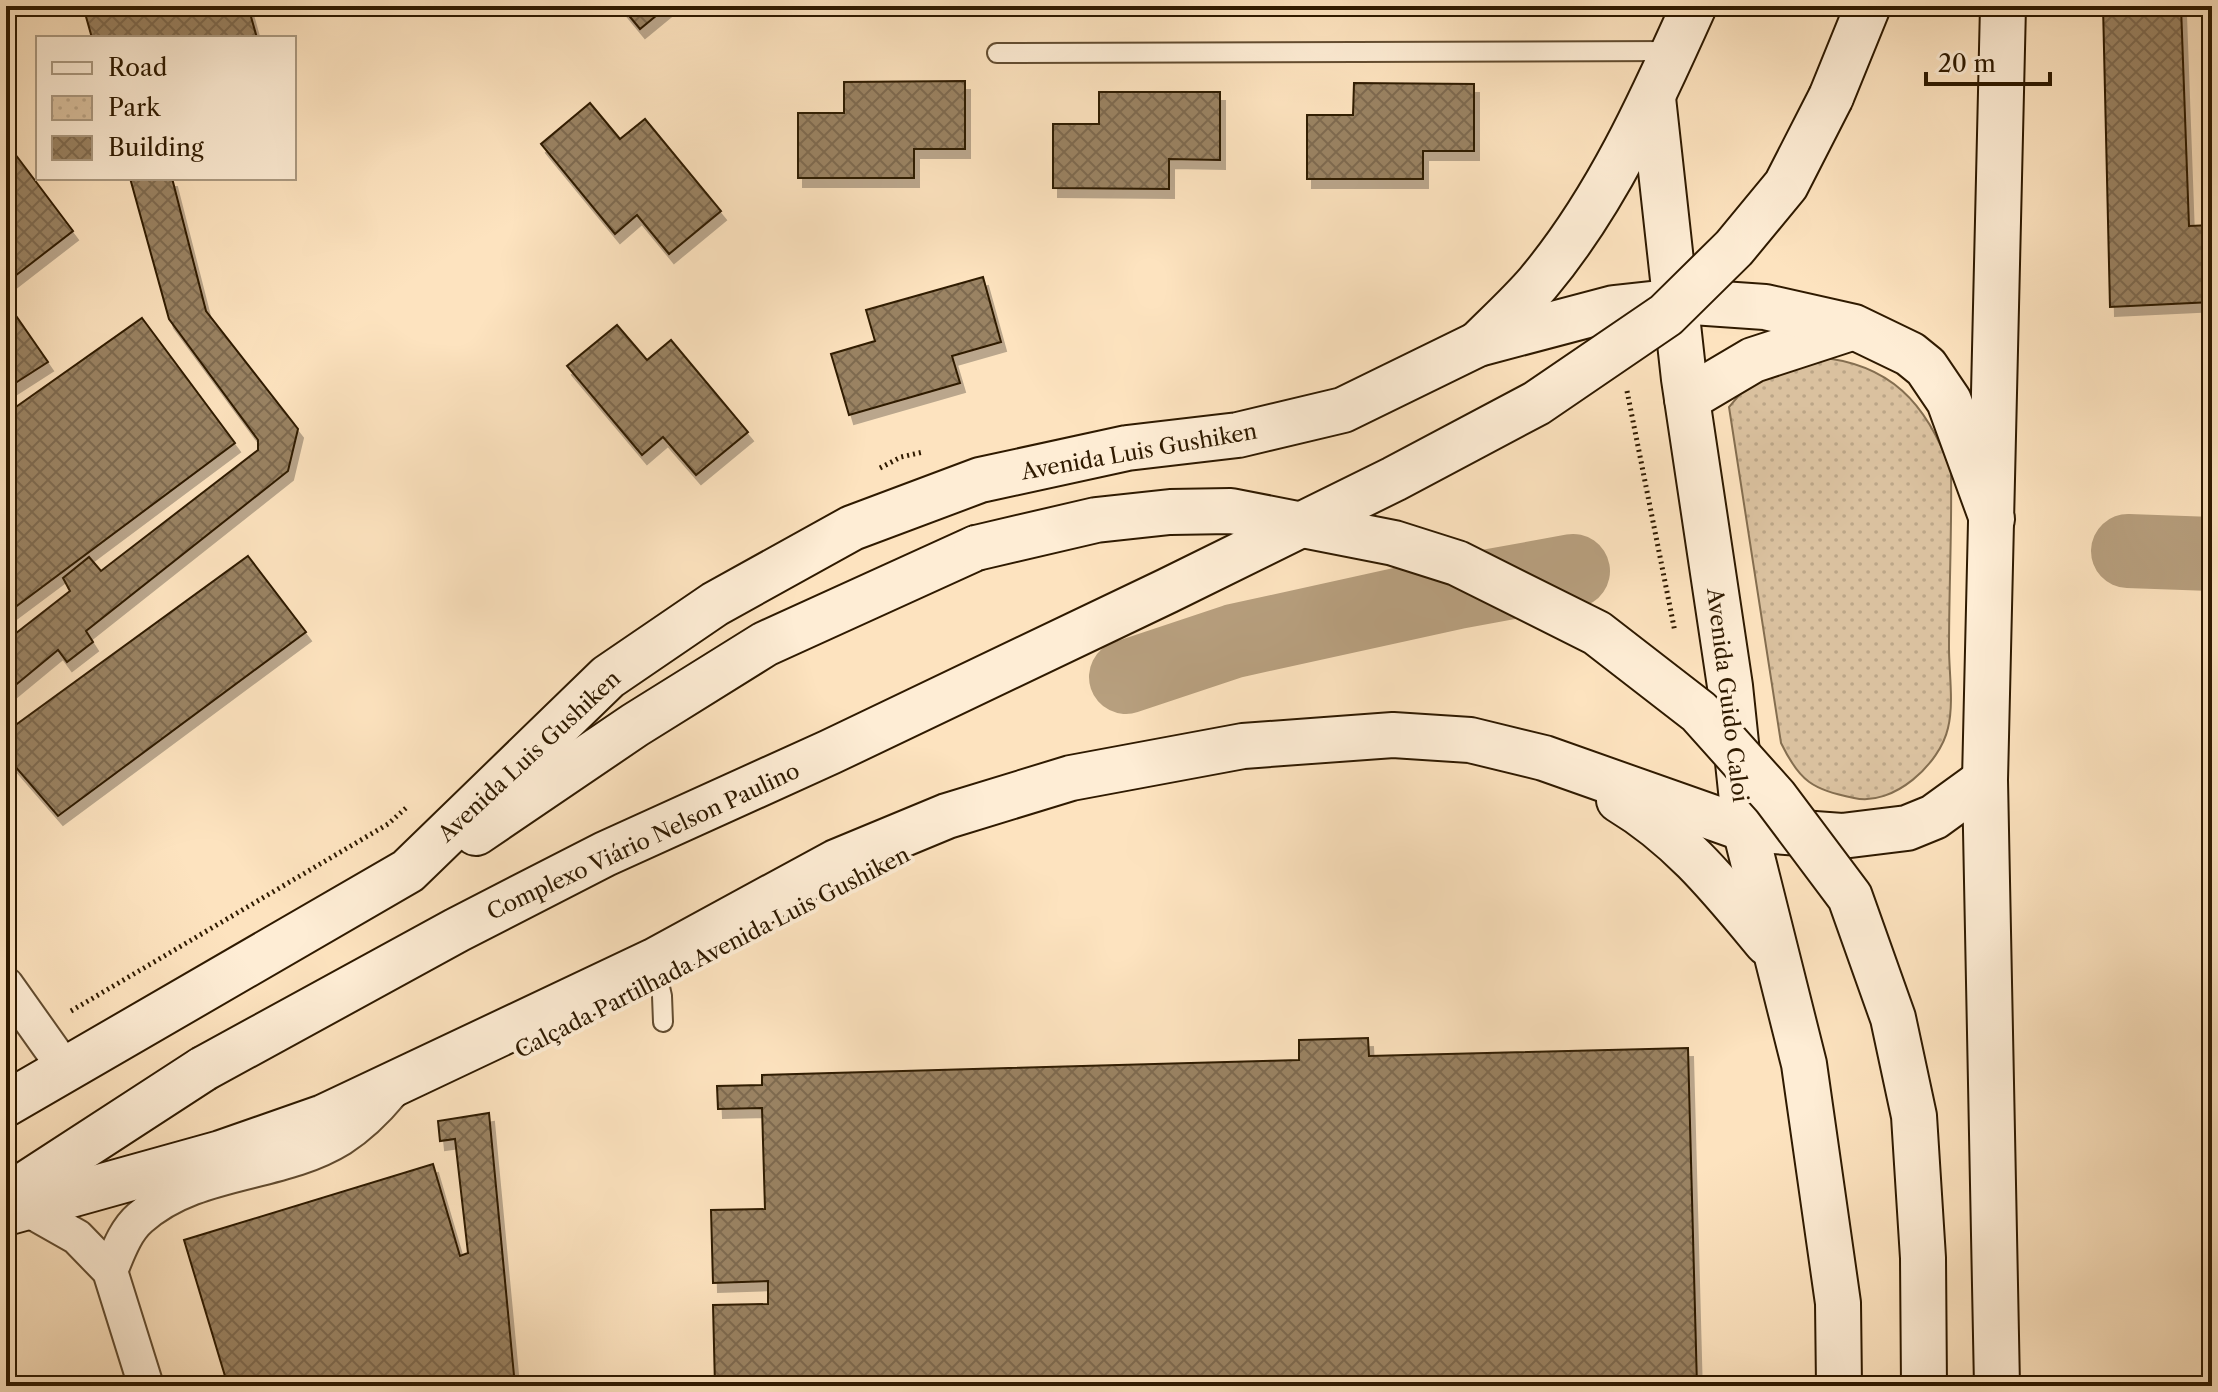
<svg xmlns="http://www.w3.org/2000/svg" width="2218" height="1392" font-family="'Libre Caslon Text',serif">
<defs>
<pattern id="park-dots" width="8" height="8" patternUnits="userSpaceOnUse" patternTransform="scale(2)"><rect width="8" height="8" fill="#dac19f"/><path d="M2 2h.1M6 6h.1" fill="none" stroke="#bba587" stroke-width="1.8" stroke-linecap="round"/></pattern>
<pattern id="building-cross-hatch" width="8" height="8" patternUnits="userSpaceOnUse" patternTransform="scale(2)"><rect width="8" height="8" fill="#9a8363"/><path d="M0 0l8 8M0 8l8-8" fill="none" stroke="#7e6a4f"/></pattern>
<filter id="shadow"><feDropShadow dx="5" dy="9" stdDeviation="0" flood-color="#0004"/></filter>
</defs>
<rect width="100%" height="100%" fill="#fde3bf"/>
<filter id="stains"><feTurbulence type="fractalNoise" baseFrequency=".0025" numOctaves="4"/><feColorMatrix values="0 0 0 0 .2 0 0 0 0 .09 0 0 0 0 .02 0 0 0 .5 -.17"/></filter>
<radialGradient id="worn" r=".72"><stop offset=".6" stop-color="#630" stop-opacity="0"/><stop offset="1" stop-color="#630" stop-opacity=".3"/></radialGradient>
<!-- park -->
<path fill="url(#park-dots)" stroke="#846e50" stroke-width="2" d="M1816,357C1890,363 1927,403 1951,471C1952,530 1949,589 1949,648C1949,672 1954,704 1948,728C1940,764 1893,807 1854,798C1812,789 1800,782 1781,743L1729,407L1746,387Z"/>
<g fill="none" stroke-linecap="round" stroke-linejoin="round">
<!-- river -->
<g stroke="#b79f7e" stroke-width="74">
<polyline points="2128,551 2212,554"/>
<polyline points="1126,677 1234,641 1457,592 1573,571"/>
</g>
</g>
<!-- building -->
<g fill="url(#building-cross-hatch)" stroke="#2f1a00" stroke-width="2" filter="url(#shadow)">
<polygon points="83,6 248,6 257,38 92,38"/>
<polygon points="621,6 668,6 640,29"/>
<polygon points="2103,6 2181,6 2189,226 2212,225 2212,302 2110,307"/>
<polygon points="965,81 965,149 914,149 914,178 798,178 798,113 844,113 844,82"/>
<polygon points="1354,83 1474,84 1474,151 1423,151 1423,179 1307,179 1307,115 1353,115"/>
<polygon points="1099,92 1220,92 1220,160 1169,159 1169,189 1053,188 1053,124 1099,124"/>
<polygon points="590,103 620,139 645,119 721,211 669,254 637,215 615,234 541,144"/>
<polygon points="6,142 73,231 6,283"/>
<polygon points="130,178 172,178 206,311 298,429 288,471 86,631 93,642 67,662 58,650 6,693 6,641 70,591 63,578 89,557 101,571 258,450 258,440 169,319"/>
<polygon points="983,277 1001,342 952,356 960,383 849,415 831,354 875,341 866,310"/>
<polygon points="12,310 48,362 6,389 6,314"/>
<polygon points="142,318 235,443 6,614 6,414"/>
<polygon points="617,325 647,360 671,340 748,432 696,475 663,437 642,455 567,366"/>
<polygon points="248,556 306,632 58,816 6,756 6,732"/>
<polygon points="1368,1038 1369,1056 1688,1048 1697,1386 715,1386 713,1305 768,1304 768,1281 713,1283 711,1210 765,1209 762,1108 718,1109 717,1086 762,1085 762,1075 1299,1060 1299,1040"/>
<polygon points="489,1113 515,1386 228,1386 184,1240 433,1164 460,1256 468,1253 455,1139 440,1141 438,1121"/>
</g>
<g fill="none" stroke-linecap="round" stroke-linejoin="round">
<!-- lane casing -->
<g stroke="#624c30" stroke-width="22">
<g id="lane">
<polyline points="997,53 1674,51"/>
<polyline points="654,961 662,996 663,1022"/>
</g>
</g>
<!-- street casing -->
<g stroke="#624c30" stroke-width="38">
<g id="street">
<polyline points="6,985 67,1071"/>
<polyline points="24,1207 77,1237 110,1271 146,1386"/>
<path d="M110,1271C118,1252 125,1231 140,1218C196,1168 280,1176 341,1138C361,1125 376,1110 391,1092"/>
</g>
</g>
<!-- secondary casing -->
<g stroke="#2f1a00" stroke-width="48">
<g id="secondary">
<polyline points="1831,97 1868,6"/>
<polyline points="1653,98 1684,379 1730,686 1745,829 1804,1064 1838,1303 1839,1386"/>
<path d="M1478,344C1498,324 1520,304 1538,283C1606,202 1651,102 1694,6"/>
<polyline points="1687,399 1753,360 1848,329"/>
<path d="M1619,800C1681,837 1722,889 1767,943"/>
<polyline points="476,833 635,725 765,644 976,548"/>
<polyline points="6,1104 408,871 608,677 715,604 852,528 980,480 1127,448 1238,435 1343,410 1478,344 1614,308 1678,301 1765,307 1854,327 1910,354 1926,367 1949,401 1992,519"/>
<polyline points="6,1197 203,1069"/>
<polyline points="6,1213 221,1153 324,1117 654,961 836,862 947,816 1071,778 1243,746 1393,735 1470,740 1544,758 1745,829 1842,836 1907,828 1934,817 1985,780"/>
<polyline points="1997,1386 1985,780 2003,6"/>
</g>
</g>
<!-- path -->
<g stroke="#2f1a00" stroke-width="5" stroke-dasharray="2 4" stroke-linecap="butt">
<polyline points="1627,391 1675,632"/>
<polyline points="880,468 901,457 923,452"/>
<polyline points="71,1011 388,824 407,807"/>
</g>
<!-- lane -->
<use href="#lane" stroke="#feedd5" stroke-width="18"/>
<!-- street -->
<use href="#street" stroke="#feedd5" stroke-width="34"/>
<!-- secondary -->
<use href="#secondary" stroke="#feedd5" stroke-width="44"/>
<!-- secondary-bridge casing -->
<g stroke="#2f1a00" stroke-width="48" stroke-linecap="butt">
<g id="secondary-bridge">
<polyline points="976,548 1096,520 1170,512 1231,511 1394,543 1457,563 1597,633 1699,712 1775,797 1850,897 1893,1018 1914,1116 1923,1258 1924,1386"/>
<polyline points="203,1069 457,930 605,854 830,752 1167,591 1394,479 1537,403 1666,315 1734,248 1786,185 1831,97"/>
</g>
</g>
<!-- secondary-bridge -->
<use href="#secondary-bridge" stroke="#feedd5" stroke-width="44"/>
</g>
<g text-anchor="middle" stroke-width="8" stroke-linejoin="round" paint-order="stroke">
<!-- street labels -->
<g font-size="22" fill="#2f1a00" stroke="#feedd5">
<text transform="translate(1139 451) rotate(-10)" y="8">Avenida Luis Gushiken</text>
<text transform="translate(1728 695) rotate(83)" y="8">Avenida Guido Caloi</text>
<text transform="translate(529 756) rotate(-43)" y="8">Avenida Luis Gushiken</text>
<text transform="translate(643 841) rotate(-25)" y="8">Complexo Viário Nelson Paulino</text>
<text transform="translate(712 952) rotate(-27)" y="8">Calçada Partilhada Avenida Luis Gushiken</text>
</g>
</g>
<!-- margin -->
<rect width="2218" height="1392" fill="none" stroke="#fde3bf" stroke-width="32"/>
<rect x="8" y="8" width="2202" height="1376" fill="none" stroke="#2f1a00" stroke-width="4"/>
<rect x="16" y="16" width="2186" height="1360" fill="none" stroke="#2f1a00" stroke-width="2"/>
<!-- legend -->
<rect x="36" y="36" width="260" height="144" fill="#feedd5" stroke="#ab9980" stroke-width="2"/>
<rect x="52" y="62" width="40" height="12" fill="#feedd5" stroke="#ab9980" stroke-width="2"/>
<text x="108" y="76" font-size="24" fill="#2f1a00">Road</text>
<rect x="52" y="96" width="40" height="24" fill="url(#park-dots)" stroke="#ab9980" stroke-width="2"/>
<text x="108" y="116" font-size="24" fill="#2f1a00">Park</text>
<rect x="52" y="136" width="40" height="24" fill="url(#building-cross-hatch)" stroke="#ab9980" stroke-width="2"/>
<text x="108" y="156" font-size="24" fill="#2f1a00">Building</text>
<!-- scale -->
<path d="M1926 72v12h124v-12" fill="none" stroke="#2f1a00" stroke-width="4"/>
<text x="1938" y="72" font-size="24" fill="#2f1a00" stroke="#feedd5" stroke-width="6" paint-order="stroke">20 m</text>
<rect width="100%" height="100%" filter="url(#stains)"/>
<rect width="100%" height="100%" fill="url(#worn)"/>
</svg>
